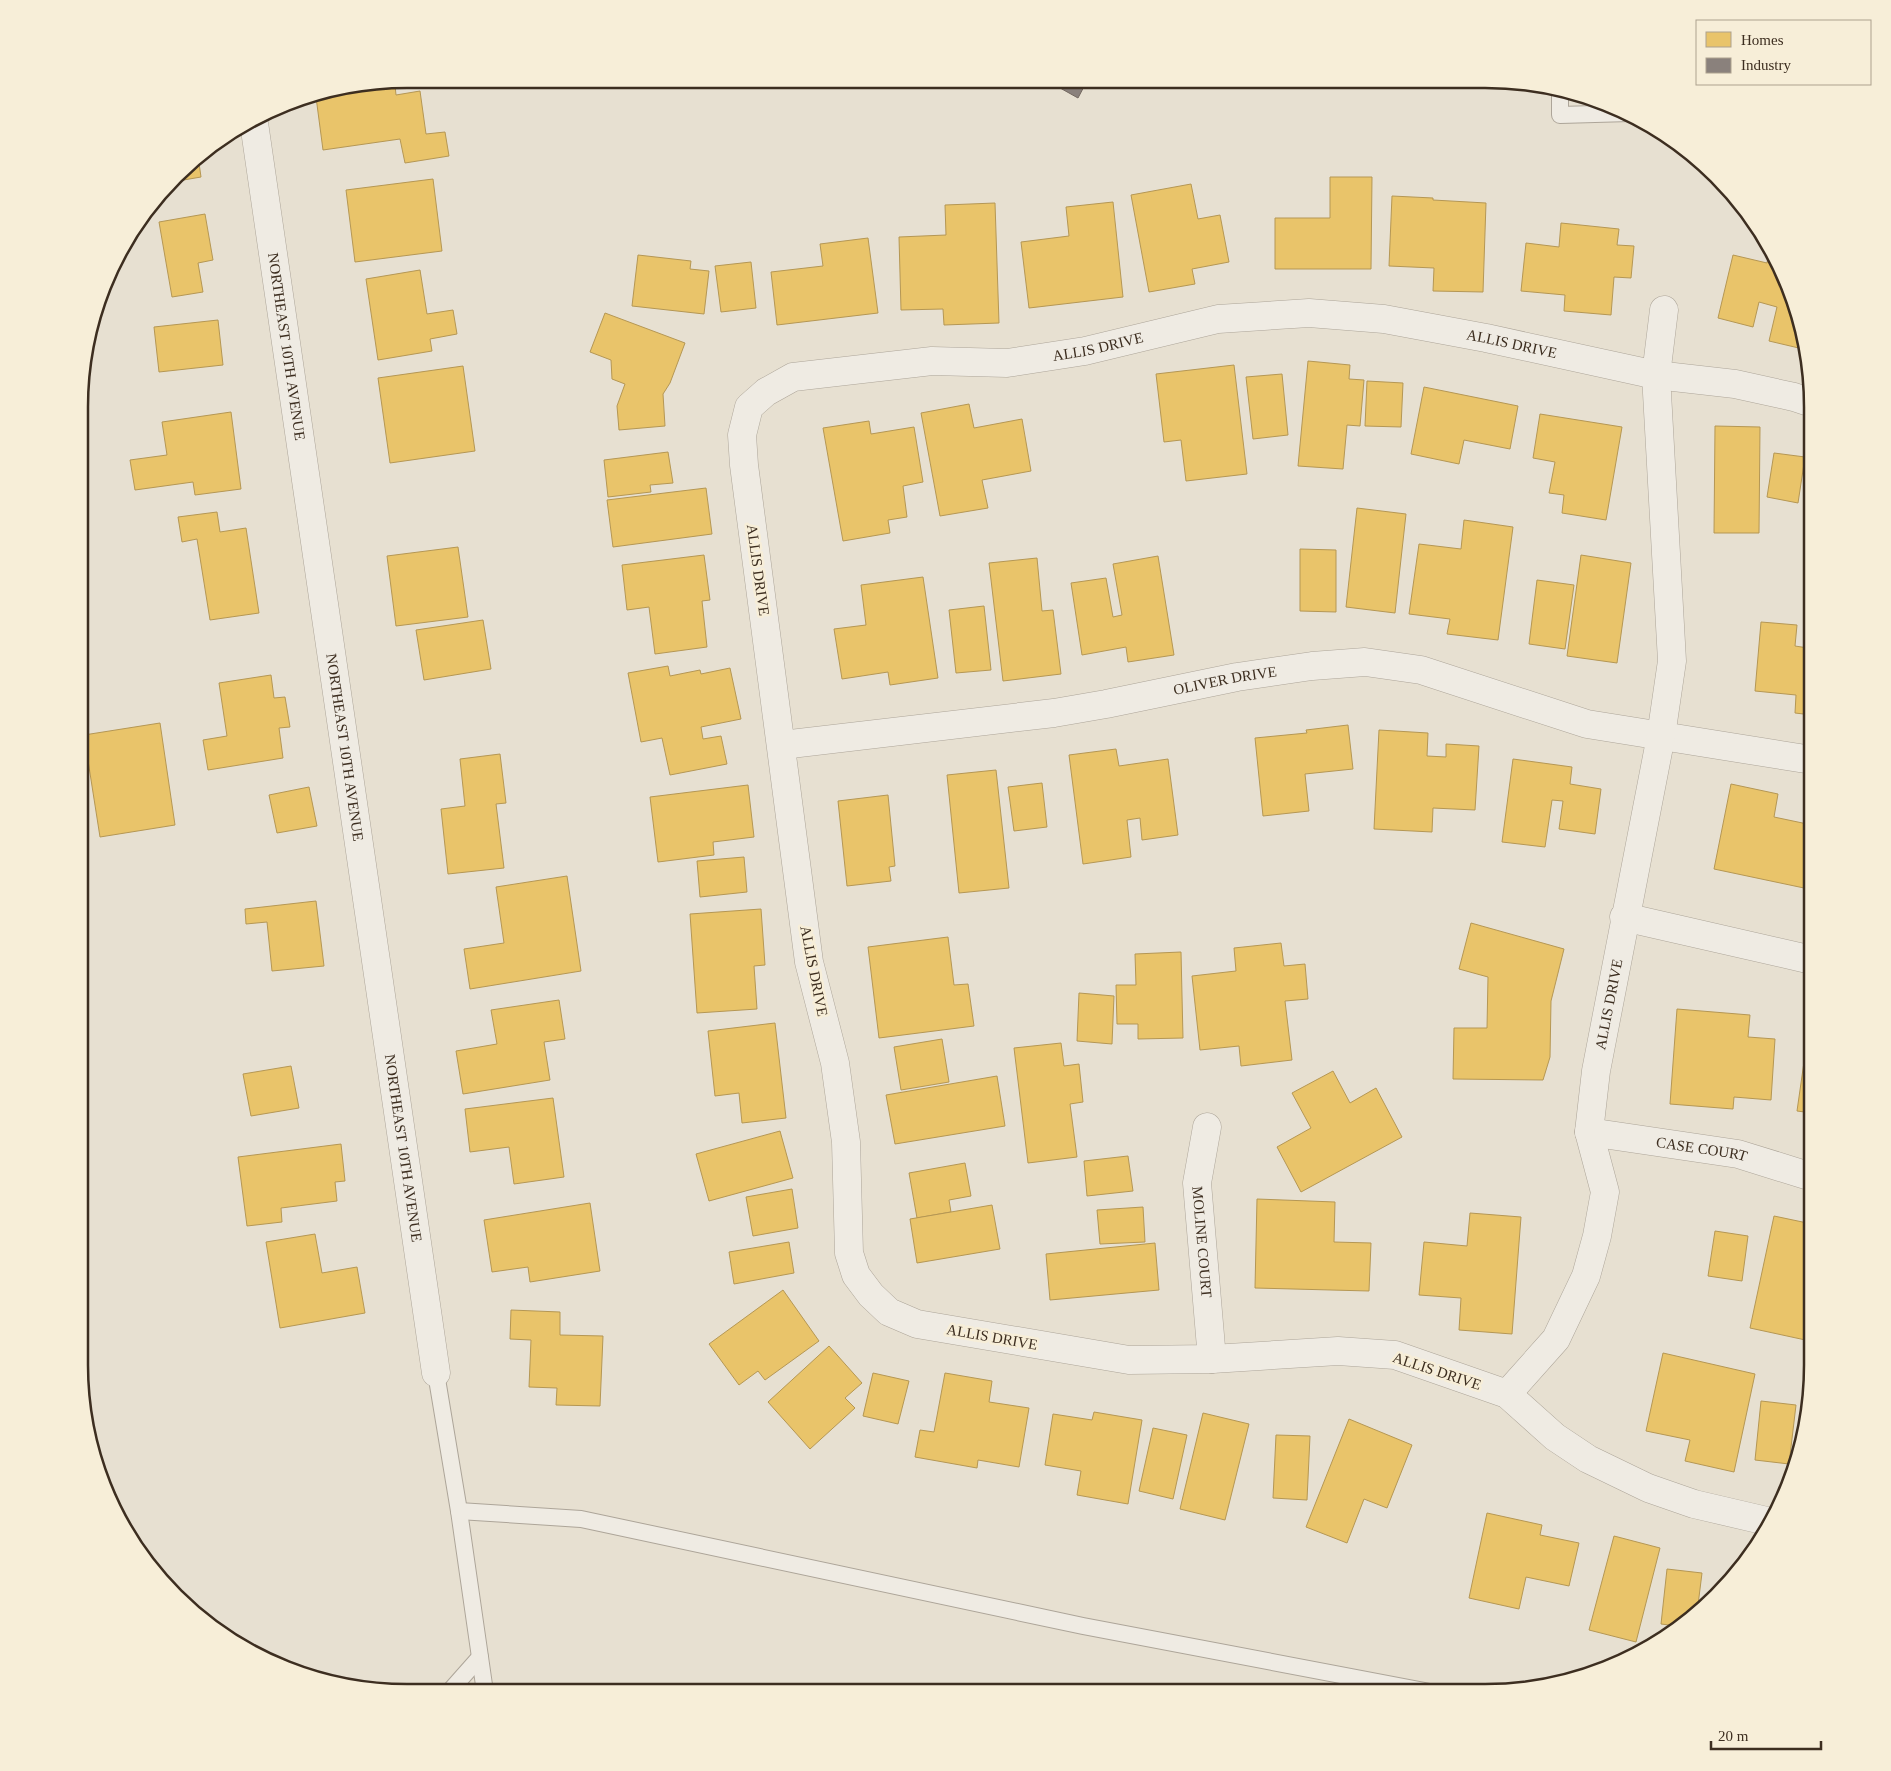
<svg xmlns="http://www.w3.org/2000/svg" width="1891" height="1771" font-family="Georgia,serif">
<rect width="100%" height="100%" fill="#e7e0d1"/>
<!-- homes -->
<g fill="#e9c46a" stroke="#b59754">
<polygon points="395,85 396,95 420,91 426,134 445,132 449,156 405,163 400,139 323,150 316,97"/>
<polygon points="198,156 201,177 172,182 191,160"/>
<polygon points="1330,177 1372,177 1371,269 1275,269 1275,218 1330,218"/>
<polygon points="433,179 442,251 355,262 346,190"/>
<polygon points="1191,184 1198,219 1220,215 1229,262 1192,269 1195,284 1149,292 1131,195"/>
<polygon points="1392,196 1433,198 1433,200 1486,203 1483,292 1433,291 1434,268 1389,266"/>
<polygon points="1113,202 1123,297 1029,308 1021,242 1069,236 1066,207"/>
<polygon points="995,203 999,323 944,325 943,309 901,310 899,237 946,235 945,205"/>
<polygon points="205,214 213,260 198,263 203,292 172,297 159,222"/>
<polygon points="1561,223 1619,229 1617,245 1634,246 1631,278 1614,277 1611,315 1564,311 1565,295 1521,291 1526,243 1559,247"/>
<polygon points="868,238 878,313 777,325 771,272 823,266 820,244"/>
<polygon points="1769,252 1787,281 1803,349 1769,341 1777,307 1759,302 1753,327 1718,318 1733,255 1767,263"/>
<polygon points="638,255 691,261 690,269 709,271 704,314 632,306"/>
<polygon points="751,262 756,308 721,312 715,266"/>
<polygon points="420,270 427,314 453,310 457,334 430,339 432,351 378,360 366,279"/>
<polygon points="605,313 685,343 670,383 663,394 665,426 619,430 617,406 625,384 612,379 611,360 590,352"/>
<polygon points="218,320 223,365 159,372 154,327"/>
<polygon points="1308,361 1350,365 1349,379 1364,380 1360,426 1347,425 1343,469 1298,466"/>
<polygon points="1234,365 1247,474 1186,481 1181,440 1164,442 1156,374"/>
<polygon points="463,366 475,451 390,463 378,378"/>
<polygon points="1282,374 1288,435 1253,439 1246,377"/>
<polygon points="1367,381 1403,383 1401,427 1365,426"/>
<polygon points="1424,387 1518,406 1510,449 1464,440 1459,464 1411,454"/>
<polygon points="969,404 974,428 1022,419 1031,471 982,480 988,508 940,516 921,413"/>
<polygon points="231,412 241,489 195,495 193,482 135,490 130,460 167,455 162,422"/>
<polygon points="1540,414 1622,427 1606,520 1562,513 1564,495 1549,493 1555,462 1533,458"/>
<polygon points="869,421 871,434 914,427 923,482 903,486 907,517 888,520 890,533 843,541 823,428"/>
<polygon points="1715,426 1760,427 1759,533 1714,533"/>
<polygon points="668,452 673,483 650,485 651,492 608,497 604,460"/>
<polygon points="1774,453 1805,457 1798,503 1767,497"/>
<polygon points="706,488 712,534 613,547 607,500"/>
<polygon points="1357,508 1406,514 1395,613 1346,607"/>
<polygon points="217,512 220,532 246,528 259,613 210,620 197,539 182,542 178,517"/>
<polygon points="1464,520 1513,527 1498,640 1447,634 1450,619 1409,614 1419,544 1461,549"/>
<polygon points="458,547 468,617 396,626 387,556"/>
<polygon points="1300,549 1336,550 1336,612 1300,611"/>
<polygon points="704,555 710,600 702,601 707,647 655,654 649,607 627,610 622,565"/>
<polygon points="1581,555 1631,563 1617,663 1567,656"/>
<polygon points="1158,556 1174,655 1128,662 1126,647 1082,655 1071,583 1106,578 1113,617 1122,615 1113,564"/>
<polygon points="1037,558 1042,611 1053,610 1061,674 1003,681 989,563"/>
<polygon points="923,577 938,678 890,685 888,672 842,679 834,629 866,625 861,585"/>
<polygon points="1537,580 1574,585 1565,649 1529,644"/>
<polygon points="984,606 991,670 956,673 949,610"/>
<polygon points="1811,614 1812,614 1812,715 1795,713 1796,695 1755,691 1761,622 1797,625 1795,646 1808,648"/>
<polygon points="483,620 491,669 424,680 416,630"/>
<polygon points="668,666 670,676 700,670 701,674 730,668 741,719 701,727 703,739 721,736 727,764 670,775 662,738 641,742 628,673"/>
<polygon points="271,675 274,698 285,697 290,727 279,728 283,758 208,770 203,740 227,736 219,683"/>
<polygon points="160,723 175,825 100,837 84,735"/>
<polygon points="1348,725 1353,769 1305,774 1309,811 1263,816 1255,738 1307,733 1306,730"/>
<polygon points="1379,730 1428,733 1427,756 1446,757 1446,744 1479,746 1475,810 1433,808 1432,832 1374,829"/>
<polygon points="1116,749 1119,766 1168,759 1178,835 1142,840 1140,818 1127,820 1131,857 1083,864 1069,755"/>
<polygon points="500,754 506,803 496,804 504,868 448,874 441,809 465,806 460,759"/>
<polygon points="1513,759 1572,767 1570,784 1601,789 1595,834 1559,829 1563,801 1552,800 1545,847 1502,842"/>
<polygon points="996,770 1009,888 959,893 947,775"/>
<polygon points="1042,783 1047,827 1014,831 1008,787"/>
<polygon points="1731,784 1778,794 1774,817 1812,825 1812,850 1804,888 1714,869"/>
<polygon points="748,785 754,837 713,842 714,855 658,862 650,797"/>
<polygon points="309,787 317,826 277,833 269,795"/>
<polygon points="888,795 895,866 889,867 891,881 847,886 838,801"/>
<polygon points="744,857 747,892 700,897 697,861"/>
<polygon points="567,876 581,971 470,989 464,949 504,943 496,887"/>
<polygon points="316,901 324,966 272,971 267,922 246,924 245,909"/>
<polygon points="761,909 765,965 754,966 757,1009 697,1013 690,914"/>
<polygon points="1471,923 1564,949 1551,1001 1550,1057 1543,1080 1453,1079 1454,1028 1487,1028 1488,977 1459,969"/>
<polygon points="948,937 954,985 968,984 974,1026 879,1038 868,947"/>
<polygon points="1281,943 1284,966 1305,964 1308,999 1285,1001 1292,1060 1241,1066 1239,1046 1200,1050 1192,976 1236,971 1234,948"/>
<polygon points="1181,952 1183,1038 1138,1039 1138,1024 1117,1024 1116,985 1136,985 1135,954"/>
<polygon points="1079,993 1114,996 1112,1044 1077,1041"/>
<polygon points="559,1000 565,1039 544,1042 550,1080 463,1094 456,1051 497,1044 491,1010"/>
<polygon points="1677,1009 1750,1015 1748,1037 1775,1039 1771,1100 1734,1097 1733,1109 1670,1104"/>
<polygon points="775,1023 786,1118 742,1123 739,1093 715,1096 708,1031"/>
<polygon points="942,1039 949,1082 901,1090 894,1047"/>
<polygon points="1061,1043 1064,1066 1079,1064 1083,1102 1070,1104 1077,1157 1028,1163 1014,1048"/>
<polygon points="1804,1062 1812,1063 1812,1113 1797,1111"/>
<polygon points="291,1066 299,1108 251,1116 243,1074"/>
<polygon points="1333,1071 1350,1103 1376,1088 1402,1137 1301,1192 1277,1147 1311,1128 1292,1093"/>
<polygon points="997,1076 1005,1126 895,1144 886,1095"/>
<polygon points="553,1098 564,1177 514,1184 509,1147 470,1152 465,1109"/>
<polygon points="780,1131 793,1178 709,1201 696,1154"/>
<polygon points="341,1144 345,1181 335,1182 337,1201 281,1208 282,1222 247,1226 238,1157"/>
<polygon points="1128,1156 1133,1191 1087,1196 1084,1161"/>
<polygon points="965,1163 971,1196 949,1200 951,1212 917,1218 909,1173"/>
<polygon points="792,1189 798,1228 753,1236 746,1197"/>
<polygon points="1257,1199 1335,1202 1334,1242 1371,1243 1369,1291 1255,1288"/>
<polygon points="590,1203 600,1271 530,1282 528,1267 492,1272 484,1220"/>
<polygon points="992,1205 1000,1249 917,1263 910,1219"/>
<polygon points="1143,1207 1145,1242 1100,1244 1097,1210"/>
<polygon points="1470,1213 1521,1217 1512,1334 1459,1330 1461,1298 1419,1295 1424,1242 1467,1246"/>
<polygon points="1774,1216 1812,1224 1812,1328 1810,1341 1750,1328"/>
<polygon points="1715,1231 1748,1236 1742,1281 1708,1276"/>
<polygon points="315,1234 322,1273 357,1267 365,1313 280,1328 266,1242"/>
<polygon points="789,1242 794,1273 734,1284 729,1252"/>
<polygon points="1155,1243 1159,1290 1050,1300 1046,1254"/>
<polygon points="783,1290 819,1341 765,1380 758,1371 739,1385 709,1344"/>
<polygon points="511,1310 560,1312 560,1335 603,1336 600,1406 556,1405 557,1388 529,1387 531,1340 510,1339"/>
<polygon points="829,1346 862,1383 845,1398 855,1408 810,1449 768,1402"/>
<polygon points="1663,1353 1755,1374 1734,1472 1685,1461 1690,1440 1646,1431"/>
<polygon points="873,1373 909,1381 898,1424 863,1416"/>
<polygon points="945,1373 992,1381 989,1402 1029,1408 1019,1467 978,1460 977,1468 915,1457 920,1430 934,1432"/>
<polygon points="1761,1401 1796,1405 1789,1464 1755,1460"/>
<polygon points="1094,1412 1142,1420 1128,1504 1077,1495 1081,1471 1045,1465 1053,1414 1092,1420"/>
<polygon points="1203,1413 1249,1424 1225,1520 1180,1509"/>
<polygon points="1349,1419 1412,1445 1387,1508 1364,1499 1347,1543 1306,1527"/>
<polygon points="1153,1428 1187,1435 1173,1499 1139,1491"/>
<polygon points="1276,1435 1310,1436 1307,1500 1273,1498"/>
<polygon points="1487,1513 1542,1525 1540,1535 1579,1543 1569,1586 1526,1577 1519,1609 1469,1598"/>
<polygon points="1614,1536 1660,1548 1636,1642 1589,1630"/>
<polygon points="1667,1569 1702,1573 1697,1613 1677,1626 1661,1624"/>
</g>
<!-- industry -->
<polygon fill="#8a817c" stroke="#736860" points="1044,79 1088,79 1078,98"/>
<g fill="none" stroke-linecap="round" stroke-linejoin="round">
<!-- lane casing -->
<g stroke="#ada599" stroke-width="18">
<g id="lane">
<polyline points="1560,88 1560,115 1630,113"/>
<polyline points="436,1373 459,1511 485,1692"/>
<polyline points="459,1511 581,1519 1083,1626 1430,1692"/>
<polyline points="449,1692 480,1657"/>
</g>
</g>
<!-- street casing -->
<g stroke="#ada599" stroke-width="29">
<g id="street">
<path id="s1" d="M254,123L436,1373"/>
<path id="s2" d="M782,745L1054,713L1106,704L1237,677L1312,666L1365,662L1421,670L1587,724L1812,760"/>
<polyline points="1624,917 1812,960"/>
<path id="s3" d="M1207,1127L1197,1183L1212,1359"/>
<path id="s4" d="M1589,1132L1738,1154L1812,1177"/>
<path id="s5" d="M1507,1394L1556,1339L1586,1276L1597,1236L1605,1192L1589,1132L1596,1071L1661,736L1672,661L1656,375L1664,310"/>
<path id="s6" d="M1771,1522L1694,1504L1648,1488L1588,1459L1555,1437L1507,1394L1395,1355L1338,1351L1212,1359L1129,1360L917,1324L889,1312L871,1295L856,1275L849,1253L846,1142L835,1063L809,962L744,465L742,435L749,407L766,392L793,377L932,361L1007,363L1085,351L1218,319L1309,313L1384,319L1486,338L1656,375L1735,384L1794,397L1812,403"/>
</g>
</g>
<!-- lane -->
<use href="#lane" stroke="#efebe3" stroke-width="16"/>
<!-- street -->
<use href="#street" stroke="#efebe3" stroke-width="28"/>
</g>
<g text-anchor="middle" stroke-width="5" stroke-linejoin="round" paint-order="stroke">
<!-- street labels -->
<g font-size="15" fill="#3d2e20" stroke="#f7eed8">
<text dy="5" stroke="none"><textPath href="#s6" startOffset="2638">ALLIS DRIVE</textPath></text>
<text dy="5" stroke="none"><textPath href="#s6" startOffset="2218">ALLIS DRIVE</textPath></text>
<text dy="5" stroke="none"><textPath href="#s1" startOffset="226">NORTHEAST 10TH AVENUE</textPath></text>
<text transform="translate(758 570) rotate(82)" y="5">ALLIS DRIVE</text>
<text dy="5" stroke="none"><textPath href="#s2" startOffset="448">OLIVER DRIVE</textPath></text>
<text dy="5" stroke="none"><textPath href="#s1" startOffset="631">NORTHEAST 10TH AVENUE</textPath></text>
<text transform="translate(814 971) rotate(79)" y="5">ALLIS DRIVE</text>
<text dy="5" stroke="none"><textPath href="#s5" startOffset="421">ALLIS DRIVE</textPath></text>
<text dy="5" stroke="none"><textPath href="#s1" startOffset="1036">NORTHEAST 10TH AVENUE</textPath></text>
<text dy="5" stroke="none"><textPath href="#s4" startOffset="114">CASE COURT</textPath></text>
<text dy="5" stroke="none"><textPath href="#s3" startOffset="116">MOLINE COURT</textPath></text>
<text transform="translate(992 1337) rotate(10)" y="5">ALLIS DRIVE</text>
<text transform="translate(1437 1371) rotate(18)" y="5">ALLIS DRIVE</text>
</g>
</g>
<!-- crop -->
<path d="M0 0H1891V1771H0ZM407 88H1485A319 319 0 0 1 1804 407V1365A319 319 0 0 1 1485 1684H407A319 319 0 0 1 88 1365V407A319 319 0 0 1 407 88Z" fill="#f7eed8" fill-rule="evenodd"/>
<path fill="none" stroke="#3d2e20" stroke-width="2.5" d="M407 88H1485A319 319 0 0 1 1804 407V1365A319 319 0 0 1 1485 1684H407A319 319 0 0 1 88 1365V407A319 319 0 0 1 407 88Z"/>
<!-- legend -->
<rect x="1696" y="20" width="175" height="65" fill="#f7eed8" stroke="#ada18e"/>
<rect x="1706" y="32" width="25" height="15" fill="#e9c46a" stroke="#ada18e"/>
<text x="1741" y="45" font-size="15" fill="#3d2e20">Homes</text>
<rect x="1706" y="58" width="25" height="15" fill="#8a817c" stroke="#ada18e"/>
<text x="1741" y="70" font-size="15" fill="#3d2e20">Industry</text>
<!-- scale -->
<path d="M1711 1741v8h110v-8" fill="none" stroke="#3d2e20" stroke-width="2.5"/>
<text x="1718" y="1741" font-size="15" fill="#3d2e20" stroke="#f7eed8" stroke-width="4" paint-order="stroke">20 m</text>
</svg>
